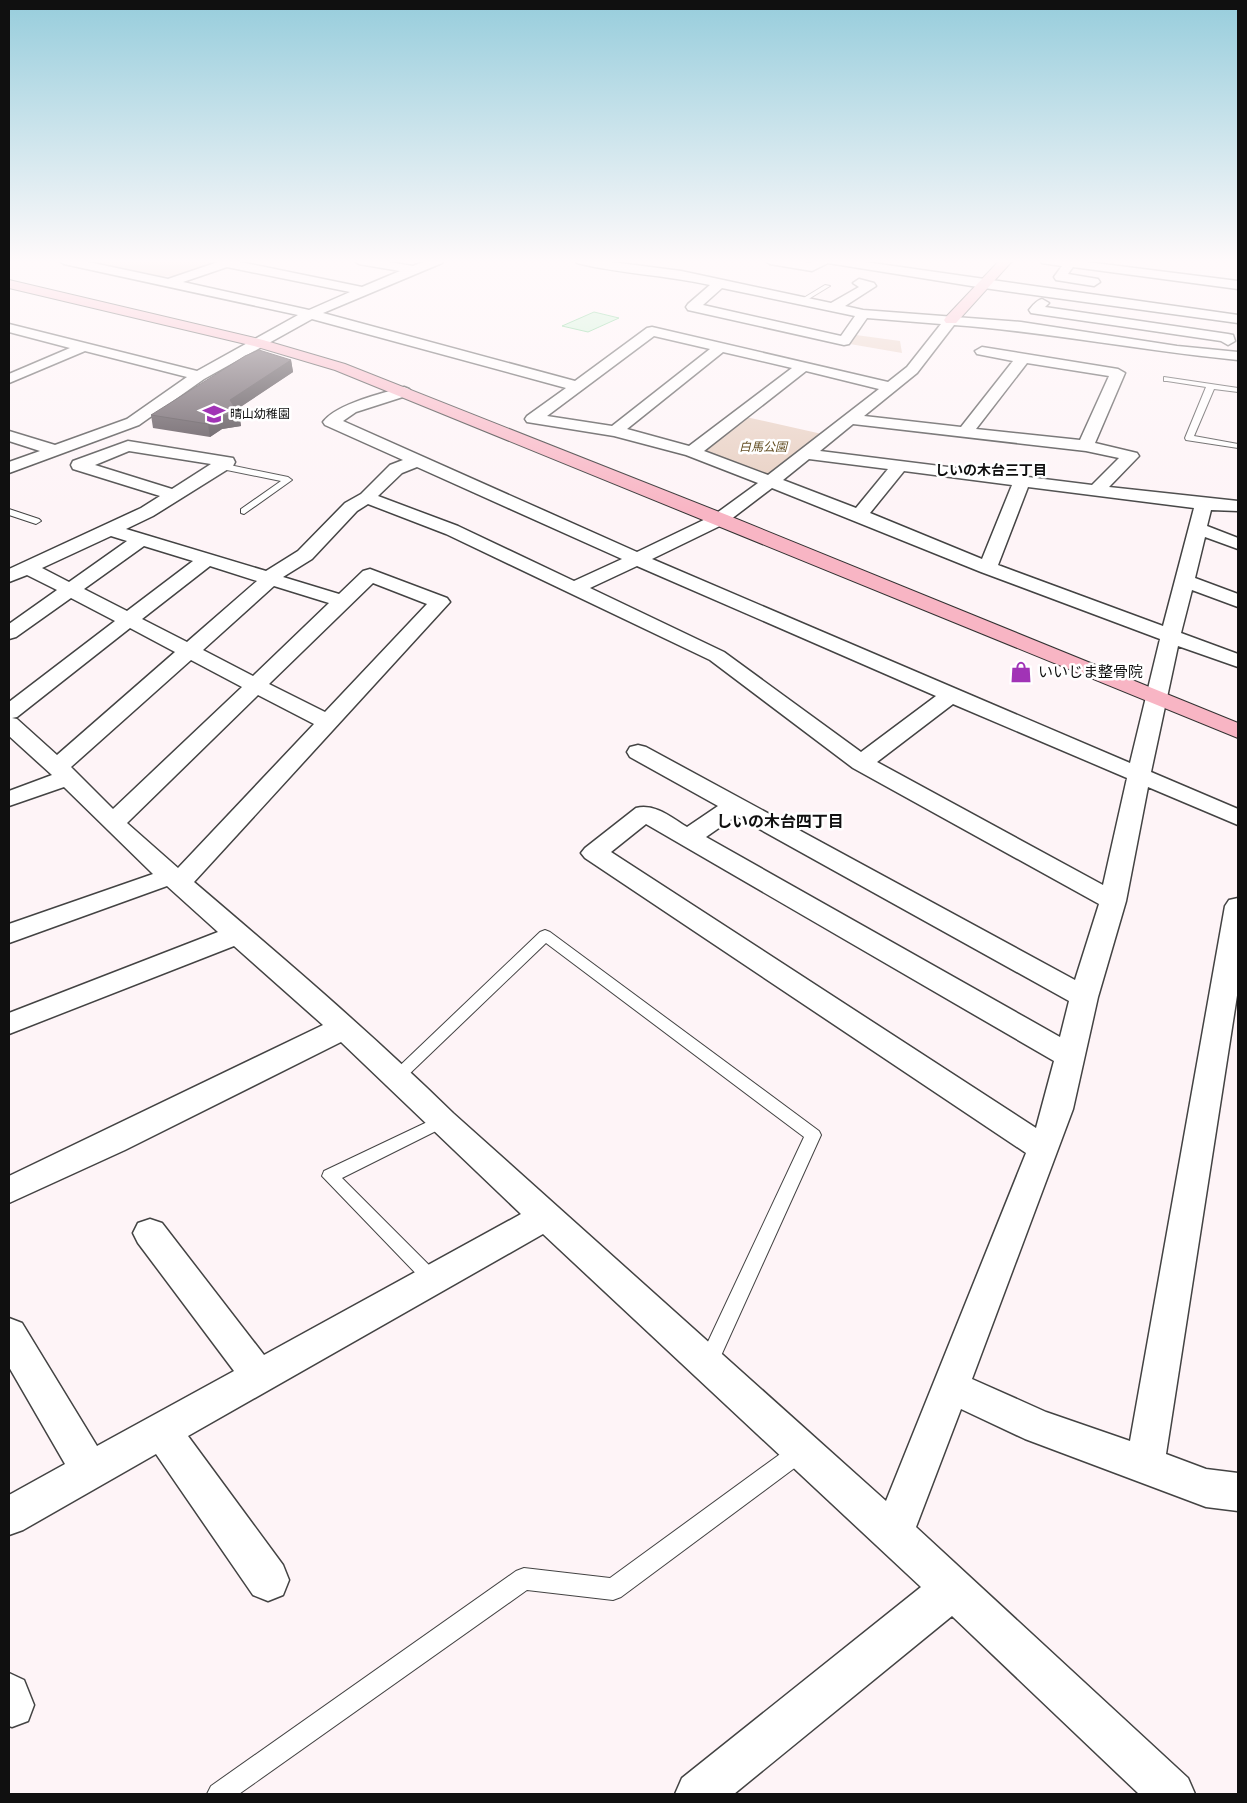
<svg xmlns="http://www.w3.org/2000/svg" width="1247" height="1803" font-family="'Playfair Display','Noto Sans JP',serif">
<rect width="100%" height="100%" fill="#fef4f7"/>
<!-- green -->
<g fill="#e7cec0">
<polygon points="75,260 227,260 177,278 175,276 158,277"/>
<polygon points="856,335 900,341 902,353 850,344"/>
<polygon points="746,417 822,434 771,474 763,474 707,454 705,450"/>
</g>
<!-- water -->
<polygon fill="#bdf2cb" stroke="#4ac36d" points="594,312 619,318 588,332 562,326"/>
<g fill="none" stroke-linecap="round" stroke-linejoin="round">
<!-- lane casing -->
<g stroke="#434343" stroke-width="2">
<g id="lane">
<polygon points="825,285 830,286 802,303 797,302"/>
<polygon points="1164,377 1238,388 1238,392 1214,389 1194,436 1238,444 1238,448 1186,440 1185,438 1206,387 1167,381 1164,381"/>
<polygon points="220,463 288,477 292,480 244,514 241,513 241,509 281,481 217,468 217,464"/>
<polygon points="9,509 39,519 41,521 36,524 9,515"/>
<polygon points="545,930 550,932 819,1131 821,1135 715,1369 708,1371 701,1369 698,1363 804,1137 546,943 403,1080 391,1080 389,1076 540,932"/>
<polygon points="442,1115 448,1117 450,1121 448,1125 342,1178 438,1274 441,1279 438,1284 432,1287 426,1284 322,1176 324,1171"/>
<polygon points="801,1442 808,1444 811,1451 808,1458 621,1597 613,1600 527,1590 239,1794 207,1794 211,1786 516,1571 524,1568 610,1578 794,1444"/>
</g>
</g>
<!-- street casing -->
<g stroke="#434343" stroke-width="3">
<g id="street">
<path d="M58,260H79L168,279L224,260H241L240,262L362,287L400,271L359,264L353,260H377L413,266L428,260H444L442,263L323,313L575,381L647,328L652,327L888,382L907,367L941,324L867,318L849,344L844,345L688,310L686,307L688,304L710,285C666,275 621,274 577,263L575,260H596L681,271L831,303L859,287L853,283L859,279L874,283L876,286L845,306L863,310L1021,322L1177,346L1238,352V360C1143,351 1049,332 954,325L917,373L864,416L961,427L1013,361L977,354L975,351L982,347L1118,369L1125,373L1095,443L1137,453L1139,456L1109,487L1238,501V511L1211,510L1207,526L1238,538V549L1205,537L1195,578L1238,594V607L1192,590L1181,633L1238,654V667L1178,646L1151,772L1238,809V825L1148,787L1126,901L1098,997L1073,1109L972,1379L1046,1412L1130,1441L1225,906L1229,900L1238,898V989L1166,1454L1206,1469L1238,1473V1511L1206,1507L1025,1439L961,1409L916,1527L1188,1778L1195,1794H1139L952,1616L734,1794H675L682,1778L921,1587L543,1234L188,1436L283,1565L289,1580L283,1595L268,1601L253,1595L156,1454L23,1530L9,1535V1495L65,1464L9,1367V1318L22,1323L97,1446L234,1371L138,1243L133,1233L138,1223L150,1219L162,1223L264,1355L521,1214L341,1042L125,1150L9,1203V1176L323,1025L234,946L9,1034V1013L218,932L167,886L9,943V924L153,874L64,787L9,806V791L52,775L9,736V702L115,621L71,598L16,637L9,639V624L57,590L27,575L9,582V569L141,508L160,496L73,469L71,465L73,461L128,441L233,458L235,462L233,466L153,516L126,529L266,571L298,551L345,503L361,494L390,465L403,460L325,425L323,422C336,404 383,393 404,387L409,389L412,392L409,395L356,412L343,421L637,552L714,515L758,483L686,455L614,436L527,422L525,419L527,416L566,388L312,319L204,379L139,425L9,473V462L40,451L9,441V431L55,445L127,419L187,377L85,351L9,383V374L70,348L9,332V324L197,371L298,315L64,264ZM227,267L350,292L309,310L183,282ZM722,288L855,316L841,336L703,305ZM654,336L710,349L612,426L547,416ZM723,352L792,368L689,446L627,429ZM1027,363L1109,376L1080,440L976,429ZM806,371L879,389L768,475L704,451ZM853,424L1086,451L1119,458L1092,485L820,451ZM129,451L211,464L172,489L95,465ZM809,459L888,469L856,508L783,480ZM417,467L622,559L574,581L458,526L378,496L402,473ZM904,471L1012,485L982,559L870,513ZM1028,487L1194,508L1163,626L998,565ZM772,488L981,572L1160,639L1130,763L652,559L726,523ZM368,504L446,534L710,660L853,768L1099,904L1075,980L646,747L638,745L630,747L627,752L630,757L718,806L687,827C672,818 655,803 636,808L585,848L581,853L585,858L1026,1153L886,1501L453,1113C370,1032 282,957 194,882L450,602L447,598L370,569L363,571L339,594L283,577L312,559L357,511ZM111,536L127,541L69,582L42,568ZM144,546L193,561L127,611L84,589ZM210,566L257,581L187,642L142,619ZM637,566L936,696L861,752L724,652L590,588ZM373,583L427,604L325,712L269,684ZM274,586L329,603L253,676L203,650ZM130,628L175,652L57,755L17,719L12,718L17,717ZM191,660L242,687L113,809L71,767ZM258,695L314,724L178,868L127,823ZM953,704L1127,778L1103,885L877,762ZM736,816L1069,1001L1060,1037L706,837ZM646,824L1054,1061L1036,1128L611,852Z"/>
<polygon points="764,260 790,260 810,263 816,260 851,260 1238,315 1238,323 984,288 828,263 812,271 770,264"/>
<polygon points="1040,260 1071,260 1238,281 1238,289 1073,267 1068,274 1098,279 1100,282 1094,286 1056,280 1054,277 1062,266 1042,263"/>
<path d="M1042,299L1049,303L1045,307L1228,334L1233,335L1235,341L1228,345L1221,341L1031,313L1029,310C1033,305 1036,301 1042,299Z"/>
<polygon points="9,1673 24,1680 34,1705 28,1721 12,1727 9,1726"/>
</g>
</g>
<!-- secondary casing -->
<g stroke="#323232" stroke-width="2">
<g id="secondary">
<polygon points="1000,260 1013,260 956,323 946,323 944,320 946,317"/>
<polygon points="9,280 263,340 345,364 727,515 1238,723 1238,738 335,370 254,346 9,288"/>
</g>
</g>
<!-- lane -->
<use href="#lane" fill="#fff" fill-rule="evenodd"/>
<!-- street -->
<use href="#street" fill="#fff" fill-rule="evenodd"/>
<!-- secondary -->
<use href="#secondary" fill="#f8b5c4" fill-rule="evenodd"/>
</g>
<!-- wall -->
<polygon fill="#4c4249" points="291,360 293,372 237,409 239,414 241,426 222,429 210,437 153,428 151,415"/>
<!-- shaded-wall -->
<g fill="#3e363c">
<polygon points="291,360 293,372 233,412 230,400"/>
<polygon points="239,414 241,426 222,429 210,437 208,424 220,416"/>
</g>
<!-- building -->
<polygon fill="#584d55" stroke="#3e363c" points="259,350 291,360 230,400 239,414 220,416 208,424 151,415 245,356"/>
<!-- sky -->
<linearGradient id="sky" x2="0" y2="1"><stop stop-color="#97cddc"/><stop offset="0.51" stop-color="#fffafb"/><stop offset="1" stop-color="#fffafb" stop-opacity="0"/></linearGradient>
<rect width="1247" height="512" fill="url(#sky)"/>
<!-- icons -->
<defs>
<g id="school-bare" transform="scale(1.725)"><path d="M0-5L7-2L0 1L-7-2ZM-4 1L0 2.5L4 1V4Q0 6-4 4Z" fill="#a133b6" stroke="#fff" stroke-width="2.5" paint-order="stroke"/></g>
<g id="shop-bare" transform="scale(1.725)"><path d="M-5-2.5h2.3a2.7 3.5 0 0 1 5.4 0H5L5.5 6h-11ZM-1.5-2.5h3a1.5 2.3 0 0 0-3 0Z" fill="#a133b6" stroke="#fff" stroke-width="2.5" paint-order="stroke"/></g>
</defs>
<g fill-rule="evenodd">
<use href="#school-bare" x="214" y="414"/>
<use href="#shop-bare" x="1021" y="672"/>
</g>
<g text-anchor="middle" stroke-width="5" stroke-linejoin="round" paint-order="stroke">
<!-- far-poi labels -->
<g font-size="12" fill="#101010" stroke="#fff" text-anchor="start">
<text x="230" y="418">晴山幼稚園</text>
</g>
<!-- far-park labels -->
<g font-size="12" font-style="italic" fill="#645025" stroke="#fff">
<text x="763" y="451">白馬公園</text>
</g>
<!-- far-neighbourhood labels -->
<g font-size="14" font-weight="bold" fill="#101010" stroke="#fff">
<text x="991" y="475">しいの木台三丁目</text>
</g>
<!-- poi labels -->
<g font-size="15" fill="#101010" stroke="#fff" text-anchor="start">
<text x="1038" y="677">いいじま整骨院</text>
</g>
<!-- neighbourhood labels -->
<g font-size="16" font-weight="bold" fill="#101010" stroke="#fff">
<text x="780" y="827">しいの木台四丁目</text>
</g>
</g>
<!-- border -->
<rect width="1247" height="1803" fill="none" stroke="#101010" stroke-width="20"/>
</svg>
